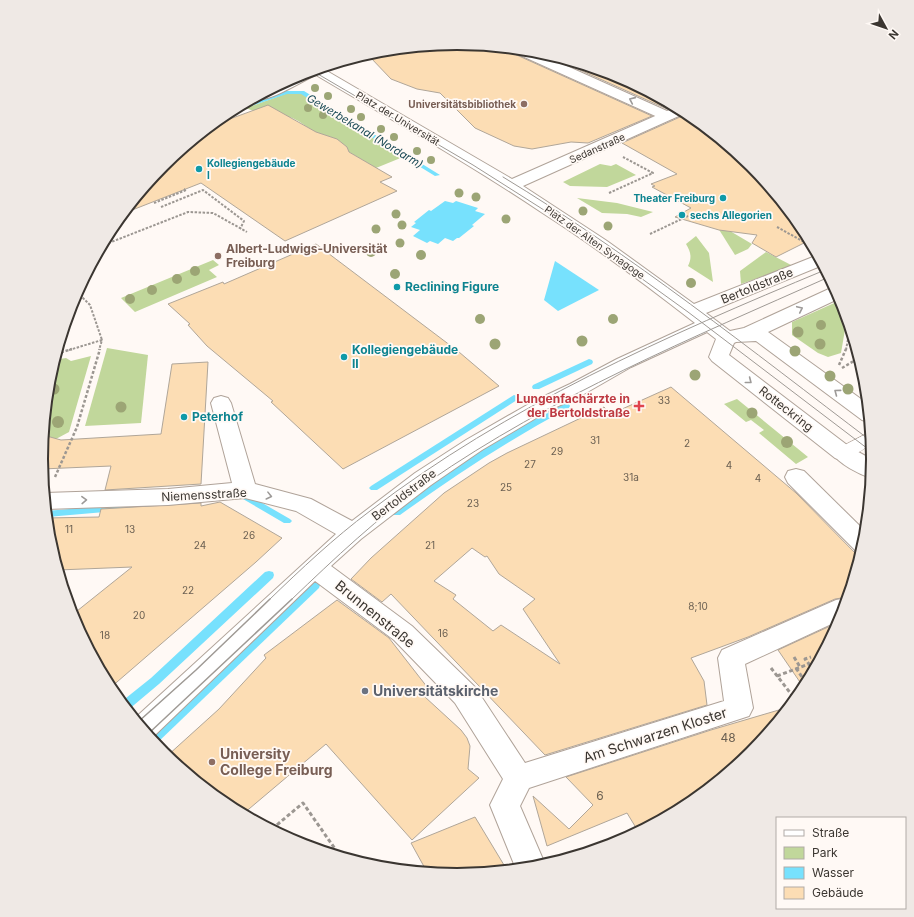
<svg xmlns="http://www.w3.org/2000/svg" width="914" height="917" font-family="Inter,sans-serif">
<rect width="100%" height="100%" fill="#fff9f5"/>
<!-- green -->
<g fill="#c1d79b">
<path d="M288,93L303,94L403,157L376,168L349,152C342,137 328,138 315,132C307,128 298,119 289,117C275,113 259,114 246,108Z"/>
<polygon points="600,164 611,166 616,164 636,175 607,187 570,186 563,182"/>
<polygon points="577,198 617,203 653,212 641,217 627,214 602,213"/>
<polygon points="718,228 730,231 752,244 748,249 735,255"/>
<path d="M696,236L709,253L713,282L688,266C692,258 691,252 686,244Z"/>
<polygon points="766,252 793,266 741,284 740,271"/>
<polygon points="213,260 219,265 209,270 217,277 135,312 121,298"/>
<polygon points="841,300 847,318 841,353 828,357 818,353 792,335 792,322"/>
<polygon points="107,348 148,355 141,423 85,426"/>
<polygon points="91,356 69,432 56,439 43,435 49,377 54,360 66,358 71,361"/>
<polygon points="737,399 808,457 796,464 759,433 764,430 751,420 746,422 724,404"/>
</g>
<!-- water -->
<g fill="#77e1fd">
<polygon points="445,201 453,203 456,201 478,208 475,211 485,214 472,225 474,226 459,238 457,238 453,241 445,238 438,244 430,241 427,243 413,236 420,230 411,227 416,223 414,222 429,210 431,211"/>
<polygon points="555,261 599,290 558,311 544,300"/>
</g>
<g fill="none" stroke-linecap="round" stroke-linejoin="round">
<!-- stream -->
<g fill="#77e1fd" fill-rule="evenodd">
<polygon points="284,91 304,91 440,175 435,176 301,94 287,94 248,107 243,106"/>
<polygon points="589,359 592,360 593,362 592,364 539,389 533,389 532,387 533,385"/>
<polygon points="514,395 517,396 518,398 517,400 377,490 371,490 369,488 371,486"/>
<path d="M566,403L569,404L570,406L569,408C510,439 454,476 400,515H394L392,513L394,511L455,467L497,440L541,416Z"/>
<polygon points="245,493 290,519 292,521 290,523 284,523 243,499 238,498 236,496 238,494"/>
<polygon points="151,502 154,503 156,505 154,507 151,508 47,517 46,511"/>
<polygon points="269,571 273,572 274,575 273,578 159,684 128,710 121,702 151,678 265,572"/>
<polygon points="315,581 319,582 320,585 319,588 156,744 149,736 311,582"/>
</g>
</g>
<!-- building -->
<g fill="#fcddb4" stroke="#b0a699" fill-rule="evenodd">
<polygon points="457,42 509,48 510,52 652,116 588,143 571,142 532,149 514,146 475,128 440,93 417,89 391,79 370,57 413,47"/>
<polygon points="535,50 616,74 676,106 667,109"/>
<polygon points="268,105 316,132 337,139 347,147 349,152 392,177 380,182 397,191 285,241 201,183 122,214 163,164 208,127"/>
<polygon points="689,113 751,165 803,228 810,240 776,257 752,243 757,235 719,230 675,217 691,208 652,187 655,186 651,184 677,174 622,143"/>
<polygon points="316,244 459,352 499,386 343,469 271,402 273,401 207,346 188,325 190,324 168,304 223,282 224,284"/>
<polygon points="208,362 201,484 105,490 111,466 42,469 41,458 43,435 61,440 161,434 172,364"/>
<path d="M671,387L796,493L860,558L848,597L835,599L748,637L691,658L704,681L707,705L545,755L391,594L382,602L351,579L371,558L444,493L489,463L507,453L604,407L611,414ZM472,548L485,557L487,556L499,574L535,599L523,609L560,664L501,625L493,631L453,599L456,595L434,581Z"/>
<polygon points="220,502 282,538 256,562 110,688 72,615 132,567 58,570 49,539 47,518 99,517 101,509 201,503 201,506"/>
<polygon points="337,600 389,638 431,692 425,697 461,730 467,738 470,746 468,769 479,778 412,840 326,744 243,814 226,804 167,756 219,709 266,658 264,655"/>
<polygon points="839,622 804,688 778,650"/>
<polygon points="789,707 751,753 688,805 638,831 627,813 547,846 533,796 569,829 593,805 566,777 711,730"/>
<polygon points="475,817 507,870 457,874 427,872 411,843"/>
</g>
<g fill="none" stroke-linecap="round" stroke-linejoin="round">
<!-- service casing -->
<g stroke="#b0a399" stroke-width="1">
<path id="service" d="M870,432L872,444C861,450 849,461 837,457L835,453L837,449Z"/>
</g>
<!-- pedestrian casing -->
<g stroke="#b0a399" stroke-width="2">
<g id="pedestrian">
<path d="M320,67L512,179L662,113H672L674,116L672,119L523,186L607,241L694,304L818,255L823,265L706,313L730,331L744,328L831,288L835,287L840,298L768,332L868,404L869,422L862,420L756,341L736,342L734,343L729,355L851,448L854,453L851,458L843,461L835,458L712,361L709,357L716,339L707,332L631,367L584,394L548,411L482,450L431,485L361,539L331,566L412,626L475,687L525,763L724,701L718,658L722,650L836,600L847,598L840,620L745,664L753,708L749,716L529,788L520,806L545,864L516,869L490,805L503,779L455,703L394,640L315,581L153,737L150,738L135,718L336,534L296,511L245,498L168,505L46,509L45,493L168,489L232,483L211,403L214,398L221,396L228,398L231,403L255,484L311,499L352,521L415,473L466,440L534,401L570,384L617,359L695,323C645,284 594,246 541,212C468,163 392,120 316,75C301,81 267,105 253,98L298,74Z"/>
<polygon points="796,469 804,471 866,532 861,553 856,551 788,483 785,477 788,471"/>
</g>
</g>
<!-- minor casing -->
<g stroke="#b0a399" stroke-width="2">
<g id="minor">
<polygon points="510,48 531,50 667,111 677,107 688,112 672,119 662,119 511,51"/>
<path d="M843,445L851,448L873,460L871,478C859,474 839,464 832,453L835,448Z"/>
</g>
</g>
<!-- path-far2 -->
<g stroke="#9c9792" stroke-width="2" stroke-dasharray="2.5 1.5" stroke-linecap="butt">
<polyline points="609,193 653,173 623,157"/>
<polyline points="154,203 186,190 184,189"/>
<polyline points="161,207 203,190 244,221 240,229"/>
<polyline points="777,227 806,243"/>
<polyline points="650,234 688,216"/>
<polyline points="101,246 188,212 213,213 247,232"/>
<polyline points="77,292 90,305 102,340"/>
<polyline points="69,350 102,340 99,350"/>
<polyline points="846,350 850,328"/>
</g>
<!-- path-far1 -->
<g stroke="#9c9792" stroke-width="2.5" stroke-dasharray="3 2" stroke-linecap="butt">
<polyline points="56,354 72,349"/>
<polyline points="839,365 846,349"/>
<polyline points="842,368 859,358"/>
<polyline points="55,477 77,427 100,349"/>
</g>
<!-- path -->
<g stroke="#9c9792" stroke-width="3" stroke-dasharray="4 2.5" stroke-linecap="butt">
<polyline points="794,657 800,667"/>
<polyline points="771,668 795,699"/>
<polyline points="796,668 806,683"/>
<polyline points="777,676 809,664 805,659 811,657"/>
<polyline points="272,829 303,803 340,856"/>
</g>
<!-- service -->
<use href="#service" fill="#fff" fill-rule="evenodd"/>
<!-- pedestrian -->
<use href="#pedestrian" fill="#fff" fill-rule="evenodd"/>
<!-- minor -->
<use href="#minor" fill="#fff" fill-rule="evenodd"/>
<!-- tram-far1 -->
<g stroke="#9f9a95" stroke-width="1">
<polyline points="311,70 473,165 566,224 688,312 872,452"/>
<path d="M503,177C632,255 751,350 871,441"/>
<path d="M269,600C301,569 334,538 370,511C507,406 666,336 825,270"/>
<path d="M291,600C335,558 378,517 428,482C552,396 692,338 829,277"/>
</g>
<!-- tram -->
<g stroke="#9f9a95" stroke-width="1.5">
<polyline points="138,722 196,670 270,599"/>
<polyline points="148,734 292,599"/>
</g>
</g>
<!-- trees -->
<g fill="#9ca575">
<circle cx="315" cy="88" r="4"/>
<circle cx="328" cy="96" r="4"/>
<circle cx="308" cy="108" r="4"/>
<circle cx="351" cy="109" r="4"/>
<circle cx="323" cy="115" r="4"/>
<circle cx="361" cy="117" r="4"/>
<circle cx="381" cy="129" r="4"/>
<circle cx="394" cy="137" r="4"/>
<circle cx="417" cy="151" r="4"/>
<circle cx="431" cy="160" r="4"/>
<circle cx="459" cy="193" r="4.5"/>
<circle cx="476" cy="197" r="4.5"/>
<circle cx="583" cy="211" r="4.5"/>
<circle cx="396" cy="214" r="4.5"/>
<circle cx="506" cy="219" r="4.5"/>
<circle cx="402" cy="225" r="4.5"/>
<circle cx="608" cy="226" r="4.5"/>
<circle cx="376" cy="229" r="4.5"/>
<circle cx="400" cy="243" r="4.5"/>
<circle cx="371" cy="252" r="5"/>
<circle cx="421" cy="255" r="5"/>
<circle cx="195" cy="271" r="5"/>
<circle cx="395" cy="274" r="5"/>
<circle cx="177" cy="279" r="5"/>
<circle cx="691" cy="283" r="5"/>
<circle cx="152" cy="290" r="5"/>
<circle cx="130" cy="299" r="5"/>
<circle cx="480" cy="319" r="5"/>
<circle cx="613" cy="319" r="5"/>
<circle cx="821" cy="325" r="5"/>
<circle cx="798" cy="332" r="5.5"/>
<circle cx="582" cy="341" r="5.5"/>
<circle cx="495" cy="344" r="5.5"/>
<circle cx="820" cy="344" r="5.5"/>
<circle cx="795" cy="351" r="5.5"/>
<circle cx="695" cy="375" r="5.5"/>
<circle cx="830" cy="376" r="5.5"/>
<circle cx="54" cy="389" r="5.5"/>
<circle cx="848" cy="389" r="5.5"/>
<circle cx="121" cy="407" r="5.5"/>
<circle cx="752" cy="413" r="5.5"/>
<circle cx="58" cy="422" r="6"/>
<circle cx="787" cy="442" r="6"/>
</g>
<!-- one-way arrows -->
<defs><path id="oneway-chevron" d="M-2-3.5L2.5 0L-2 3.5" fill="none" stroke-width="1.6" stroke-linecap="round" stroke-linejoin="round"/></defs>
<g stroke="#9d9a98">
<use href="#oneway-chevron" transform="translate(632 100) rotate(-156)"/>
<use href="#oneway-chevron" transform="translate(800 309) rotate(-25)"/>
<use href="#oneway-chevron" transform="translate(749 381) rotate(38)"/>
<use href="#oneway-chevron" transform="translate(837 392) rotate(-143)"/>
<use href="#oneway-chevron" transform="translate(269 496) rotate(14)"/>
<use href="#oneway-chevron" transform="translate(84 500) rotate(-2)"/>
</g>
<!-- markers -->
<g fill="#8d6e63" stroke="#fff9f5" stroke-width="1.5">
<circle cx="524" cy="104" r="4"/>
<circle cx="218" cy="256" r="4"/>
<circle cx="212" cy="762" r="4"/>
</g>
<g fill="#0f9aa8" stroke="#fff9f5" stroke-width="1.5">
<circle cx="199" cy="169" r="4"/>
<circle cx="723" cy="198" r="4"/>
<circle cx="682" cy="215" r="4"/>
<circle cx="397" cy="287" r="4"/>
<circle cx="344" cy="357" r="4"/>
<circle cx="184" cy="417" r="4"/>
</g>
<path fill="#e0444e" stroke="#fff9f5" stroke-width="1.5" d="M637 400h4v4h4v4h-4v4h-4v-4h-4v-4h4z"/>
<circle fill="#6b7280" stroke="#fff9f5" stroke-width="1.5" cx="365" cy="691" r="4"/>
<g text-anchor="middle" stroke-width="3.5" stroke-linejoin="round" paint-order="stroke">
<!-- far-education labels -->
<g font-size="10" font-weight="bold" fill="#785e54" stroke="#fff9f5" text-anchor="end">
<text x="516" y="108">Universitätsbibliothek</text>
</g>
<!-- far-street labels -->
<g font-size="10" fill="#3b3631" stroke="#fff9f5">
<text transform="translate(398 118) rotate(31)" y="4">Platz der Universität</text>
<text transform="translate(597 148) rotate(-24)" y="4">Sedanstraße</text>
<text transform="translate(595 242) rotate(35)" y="4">Platz der Alten Synagoge</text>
</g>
<!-- far-culture labels -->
<g font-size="10" font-weight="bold" fill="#0d838f" stroke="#fff9f5" text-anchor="start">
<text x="207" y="167">Kollegiengebäude<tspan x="207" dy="12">I</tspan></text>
<text x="715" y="202" text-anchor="end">Theater Freiburg</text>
<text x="690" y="219">sechs Allegorien</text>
</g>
<!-- number labels -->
<g font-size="10" fill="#6b6052">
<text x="664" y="404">33</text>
<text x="595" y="444">31</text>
<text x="687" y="447">2</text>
<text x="557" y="455">29</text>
<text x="530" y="468">27</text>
<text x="729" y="469">4</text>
<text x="631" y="481">31a</text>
<text x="758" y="482">4</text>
<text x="506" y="491">25</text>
<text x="473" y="507">23</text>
<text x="69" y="533">11</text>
<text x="130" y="533">13</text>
<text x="249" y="539">26</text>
<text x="200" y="549">24</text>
<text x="430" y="549">21</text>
<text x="188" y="594">22</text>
<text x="698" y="610">8;10</text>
<text x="139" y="619">20</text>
<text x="443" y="637">16</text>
<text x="105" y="639">18</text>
</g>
<!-- far-water labels -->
<g font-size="11" font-style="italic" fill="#1b4a56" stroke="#fff9f5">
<text transform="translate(365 131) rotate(31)" y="4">Gewerbekanal (Nordarm)</text>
</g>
<!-- education labels -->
<g font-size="12" font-weight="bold" fill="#785e54" stroke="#fff9f5" text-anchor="start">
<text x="226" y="253">Albert-Ludwigs-Universität<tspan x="226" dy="14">Freiburg</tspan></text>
</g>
<!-- street labels -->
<g font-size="12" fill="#3b3631" stroke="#fff9f5">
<text transform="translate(757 286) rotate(-22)" y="4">Bertoldstraße</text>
<text transform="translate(786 409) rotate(38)" y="4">Rotteckring</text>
<text transform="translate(204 495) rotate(-3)" y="4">Niemensstraße</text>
<text transform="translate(404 495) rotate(-37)" y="4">Bertoldstraße</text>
</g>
<!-- culture labels -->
<g font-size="12" font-weight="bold" fill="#0d838f" stroke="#fff9f5" text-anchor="start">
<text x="405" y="291">Reclining Figure</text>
<text x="352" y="354">Kollegiengebäude<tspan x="352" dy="14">II</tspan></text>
<text x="192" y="421">Peterhof</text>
</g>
<!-- health labels -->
<g font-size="12" font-weight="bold" fill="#be3a42" stroke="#fff9f5" text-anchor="end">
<text x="630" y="403">Lungenfachärzte in<tspan x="630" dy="14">der Bertoldstraße</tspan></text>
</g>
<!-- near-number labels -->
<g font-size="12" fill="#6b6052">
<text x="728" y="742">48</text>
<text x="600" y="800">6</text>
</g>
<!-- near-street labels -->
<g font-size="14" fill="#3b3631" stroke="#fff9f5">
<text transform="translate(375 614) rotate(39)" y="5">Brunnenstraße</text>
<text transform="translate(655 735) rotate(-18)" y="5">Am Schwarzen Kloster</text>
</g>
<!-- near-worship labels -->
<g font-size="14" font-weight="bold" fill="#5b616d" stroke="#fff9f5" text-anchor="start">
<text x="373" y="696">Universitätskirche</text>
</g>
<!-- near-education labels -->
<g font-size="14" font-weight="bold" fill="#785e54" stroke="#fff9f5" text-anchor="start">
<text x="220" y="759">University<tspan x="220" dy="16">College Freiburg</tspan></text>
</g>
</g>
<!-- crop -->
<path d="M0 0H914V917H0ZM48 459a409 409 0 1 1 818 0a409 409 0 1 1-818 0Z" fill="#efe9e5" fill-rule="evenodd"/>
<path fill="none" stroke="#3b3631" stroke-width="2" d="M48 459a409 409 0 1 1 818 0a409 409 0 1 1-818 0Z"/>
<!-- legend -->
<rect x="776" y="817" width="130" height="92" fill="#fff9f5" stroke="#b1aba7"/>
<rect x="784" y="830" width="20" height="6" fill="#ffffff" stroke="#b1aba7"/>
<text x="812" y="837" font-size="12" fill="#3b3631">Straße</text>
<rect x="784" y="847" width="20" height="12" fill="#c1d79b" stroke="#b1aba7"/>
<text x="812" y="857" font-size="12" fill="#3b3631">Park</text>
<rect x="784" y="867" width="20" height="12" fill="#77e1fd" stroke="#b1aba7"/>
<text x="812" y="877" font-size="12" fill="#3b3631">Wasser</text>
<rect x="784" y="887" width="20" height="12" fill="#fcddb4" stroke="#b1aba7"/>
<text x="812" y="897" font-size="12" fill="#3b3631">Gebäude</text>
<!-- north arrow -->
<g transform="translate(886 28) rotate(130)" stroke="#fff9f5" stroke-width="3" paint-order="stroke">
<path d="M0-3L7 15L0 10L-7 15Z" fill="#3b3631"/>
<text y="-6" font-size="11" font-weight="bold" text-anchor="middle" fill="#3b3631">N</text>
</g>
</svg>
